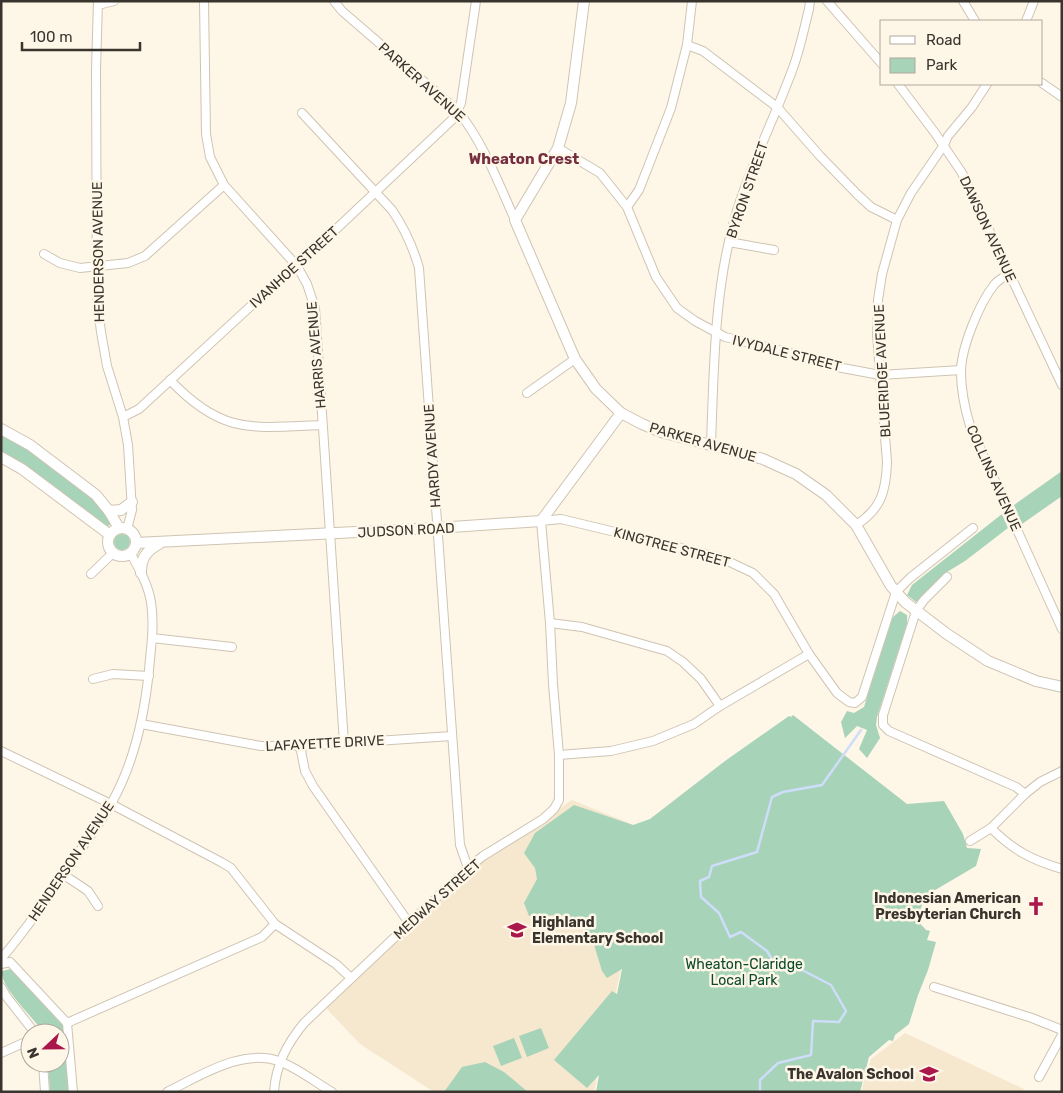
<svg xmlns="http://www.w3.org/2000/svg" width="1063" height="1093" font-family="Rubik,sans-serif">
<rect width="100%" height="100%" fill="#fef6e7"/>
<!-- built -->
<g fill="#f6e8cf">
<polygon points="572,800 651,832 594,1092 434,1092 360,1044 327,1009 331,997 479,862"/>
<polygon points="905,1033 1024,1089 1022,1092 861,1092 871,1059"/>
</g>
<!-- green -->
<g fill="#a7d3b8">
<path d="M1,432L14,438C47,463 91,487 111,524L105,528L16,460L1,451Z"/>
<polygon points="1062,471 1062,496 1022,524 1014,505"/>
<polygon points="1002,514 1008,528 965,561 947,572 916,602 907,595 912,585"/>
<circle cx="122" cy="542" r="8"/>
<polygon points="900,611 907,615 907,624 877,717 876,725 880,738 867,758 859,749 867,730 857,726 845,738 841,722 847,711 854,713 864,707 892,618"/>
<polygon points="793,715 907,804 944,801 963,834 967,848 981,849 976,866 925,896 917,920 926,930 930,931 927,940 936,942 928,970 918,995 909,1024 895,1035 893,1041 889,1040 869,1057 860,1092 596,1092 599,1075 587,1088 554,1060 612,991 617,994 622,969 607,978 602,971 591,935 567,915 529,916 524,903 537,879 535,868 524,853 535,833 574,805 633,825 650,819 725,761 789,716 791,717"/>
<path d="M11,969L18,974L62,1021L64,1026L69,1092H50L48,1063H60V1033H43C35,1018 0,988 2,971Z"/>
<polygon points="541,1028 549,1048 527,1057 519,1036"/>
<polygon points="514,1038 522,1058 501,1066 493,1046"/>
<polygon points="485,1062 504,1072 528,1092 444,1092 462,1067"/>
</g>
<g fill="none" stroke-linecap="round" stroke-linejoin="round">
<!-- stream -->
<polyline stroke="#ceddf9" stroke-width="2.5" points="760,1092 760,1080 778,1063 811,1055 813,1021 839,1022 846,1011 831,985 802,970 773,961 767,951 741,932 730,937 719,913 701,897 700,881 709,877 712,866 757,852 772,797 783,792 822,785 861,730"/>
<!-- minor casing -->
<g stroke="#cfc4b3" stroke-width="10">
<g id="minor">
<polyline points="98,1 96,70 97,299 101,332 107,366 123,417 128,445 132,510 127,529"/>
<polyline points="204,1 206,134 210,157 224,185 297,266 307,284 315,308 344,743"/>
<path d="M334,1L342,11L458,111C484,144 498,182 515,220"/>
<polyline points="827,1 882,64"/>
<polyline points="963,1 975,21"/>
<polyline points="98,5 114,1"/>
<polyline points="1026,21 1034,1"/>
<polyline points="687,45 703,51 777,107 820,156 857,194 871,207 897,220"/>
<polyline points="1042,83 1062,97"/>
<polyline points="898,84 935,133 962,173 1062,385"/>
<path d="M302,113L392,210C405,229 413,247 419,268L460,845L468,868"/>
<polyline points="558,148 600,173 627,207 656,277 677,308 695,321 725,337 787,352 837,367 880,375 961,370"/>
<polyline points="627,207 639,190 671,108 687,45 692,1"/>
<polyline points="729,242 774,250"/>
<polyline points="44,254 60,263 80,268 128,263 145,256 224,185"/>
<path d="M1009,274C1004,277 998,280 994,285C979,304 961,348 961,372C961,391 965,409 970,426L1062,629"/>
<path d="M170,380C222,435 252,428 322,425"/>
<polyline points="527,393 575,359"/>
<polyline points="123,417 139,409 279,280 297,266 454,118 461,103 476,1"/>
<path d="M711,444C714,367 714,288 736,214C751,164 775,117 793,68C800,49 804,29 809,9L810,1"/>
<path d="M856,525C881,509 886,492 887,462L877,334L878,300L882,274L897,220L911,193L944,145L948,136L972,107L987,84"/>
<polyline points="91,574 113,553"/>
<polyline points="947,577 924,600 916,611 883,715 883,725 889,731 1016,787 1025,794"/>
<polyline points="550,623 582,627 667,651 683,662 701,679 720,706"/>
<polyline points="152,638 232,647"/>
<polyline points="93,679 113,674 149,676"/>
<polyline points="141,724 261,746 300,746 452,736"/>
<polyline points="300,746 305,771 313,786 409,923"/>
<polyline points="1,751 111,804 221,862 231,868 275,924 336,964 351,978"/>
<polyline points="559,755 611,751 653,741 694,724 720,706 809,654"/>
<path d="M991,828C1014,851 1032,860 1062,869"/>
<polyline points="970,841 991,828 1025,794 1040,782 1062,771"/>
<polyline points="64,875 88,891 98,906"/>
<path d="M1,959C30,925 55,888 79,852C90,836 102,821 111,804C136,760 146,709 150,659C152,640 154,621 151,602C148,584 139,569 131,554"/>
<polyline points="1,964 10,962 67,1023 73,1092"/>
<polyline points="1,987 6,996 35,1033"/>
<polyline points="934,987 1032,1018 1062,1030"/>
<polyline points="67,1023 262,937 275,924"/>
<polyline points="1,1053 30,1040"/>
<polyline points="43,1063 45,1092"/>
<polyline points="1039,1077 1062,1035"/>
<path d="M167,1092C200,1076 243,1047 281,1062C299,1069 315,1082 332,1092"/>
<path d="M274,1092C276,1064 287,1044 304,1023L468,868L483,856L543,819L554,809L559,800V755L553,684L550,623L541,521L561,519L719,557L753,573L774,594L809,654L837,693L849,702L855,703L862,697L896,592L910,578L973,528"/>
</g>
</g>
<!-- tertiary casing -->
<g stroke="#cfc4b3" stroke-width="12">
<g id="tertiary">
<polyline points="584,1 571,103 558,148 515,220 575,359 596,389 621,413 642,424 661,432 763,459 796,474 826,495 856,525 891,586 905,602 947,634 988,661 1036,681 1062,687"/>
<polyline points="1,429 30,445 96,495 109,511 119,528"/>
<polyline points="1,457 22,469 110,535"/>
<polyline points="109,511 121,510 132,502"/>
<circle cx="122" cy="542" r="14"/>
<polyline points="136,543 437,528 541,521 621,413"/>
<path d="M141,573C141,558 146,551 159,544"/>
</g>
</g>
<!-- minor -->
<use href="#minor" stroke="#fff" stroke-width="8"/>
<!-- tertiary -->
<use href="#tertiary" stroke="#fff" stroke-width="10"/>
</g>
<!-- icons -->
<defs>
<g id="church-bare" transform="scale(1.5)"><path d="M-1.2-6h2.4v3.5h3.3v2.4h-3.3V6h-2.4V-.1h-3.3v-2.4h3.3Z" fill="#aa174b" stroke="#fef6e7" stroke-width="2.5" paint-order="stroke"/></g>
<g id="school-bare" transform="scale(1.5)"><path d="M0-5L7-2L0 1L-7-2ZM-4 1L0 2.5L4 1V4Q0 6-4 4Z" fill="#aa174b" stroke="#fef6e7" stroke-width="2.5" paint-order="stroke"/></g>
</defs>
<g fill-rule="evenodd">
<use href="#church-bare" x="1036" y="906"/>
<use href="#school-bare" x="517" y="930"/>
<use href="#school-bare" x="929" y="1074"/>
</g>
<g text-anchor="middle" stroke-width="5" stroke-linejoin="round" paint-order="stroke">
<!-- street labels -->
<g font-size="14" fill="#39352e" stroke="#fef6e7">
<text transform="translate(422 82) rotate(42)" y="5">PARKER AVENUE</text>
<text transform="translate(747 190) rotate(-71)" y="5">BYRON STREET</text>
<text transform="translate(988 229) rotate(65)" y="5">DAWSON AVENUE</text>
<text transform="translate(98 252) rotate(-91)" y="5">HENDERSON AVENUE</text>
<text transform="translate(294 267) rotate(-42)" y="5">IVANHOE STREET</text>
<text transform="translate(787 353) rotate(14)" y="5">IVYDALE STREET</text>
<text transform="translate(316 355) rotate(-95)" y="5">HARRIS AVENUE</text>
<text transform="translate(882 371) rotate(-93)" y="5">BLUERIDGE AVENUE</text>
<text transform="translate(703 442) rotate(16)" y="5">PARKER AVENUE</text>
<text transform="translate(432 456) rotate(-94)" y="5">HARDY AVENUE</text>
<text transform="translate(994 478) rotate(66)" y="5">COLLINS AVENUE</text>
<text transform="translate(406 530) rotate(-3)" y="5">JUDSON ROAD</text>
<text transform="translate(672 547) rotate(15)" y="5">KINGTREE STREET</text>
<text transform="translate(325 743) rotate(-3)" y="5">LAFAYETTE DRIVE</text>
<text transform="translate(71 861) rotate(-56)" y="5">HENDERSON AVENUE</text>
<text transform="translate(437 899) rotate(-42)" y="5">MEDWAY STREET</text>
</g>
<!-- poi labels -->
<g font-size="14" font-weight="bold" fill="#39352e" stroke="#fef6e7" text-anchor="end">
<text x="1021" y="903">Indonesian American<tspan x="1021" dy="16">Presbyterian Church</tspan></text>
<text x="532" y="927" text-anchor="start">Highland<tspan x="532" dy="16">Elementary School</tspan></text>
<text x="914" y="1079">The Avalon School</text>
</g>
<!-- park labels -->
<g font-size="14" fill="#094a2d" stroke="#fef6e7">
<text x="744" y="969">Wheaton-Claridge<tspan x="744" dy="16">Local Park</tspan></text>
</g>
<!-- neighbourhood labels -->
<g font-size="15" font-weight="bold" fill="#742e3f" stroke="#fef6e7">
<text x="524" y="164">Wheaton Crest</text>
</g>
</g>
<!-- border -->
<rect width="1063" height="1093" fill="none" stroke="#39352e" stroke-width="5"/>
<!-- legend -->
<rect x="880" y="20" width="162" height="65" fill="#fef6e7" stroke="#afa99d"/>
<rect x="890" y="36" width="25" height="8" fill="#ffffff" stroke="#afa99d"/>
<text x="926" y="45" font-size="15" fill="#39352e">Road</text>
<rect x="890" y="58" width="25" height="15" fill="#a7d3b8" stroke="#afa99d"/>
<text x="926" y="70" font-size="15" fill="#39352e">Park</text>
<!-- north arrow -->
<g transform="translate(45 1048) rotate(248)"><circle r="24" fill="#fef6e7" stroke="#afa99d"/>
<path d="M0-4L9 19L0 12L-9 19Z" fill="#aa174b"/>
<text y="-8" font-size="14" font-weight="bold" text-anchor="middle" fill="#39352e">N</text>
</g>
<!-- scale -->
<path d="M22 42v8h118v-8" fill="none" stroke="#39352e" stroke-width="2.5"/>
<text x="30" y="42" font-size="15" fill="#39352e" stroke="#fef6e7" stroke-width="4" paint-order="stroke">100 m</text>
</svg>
